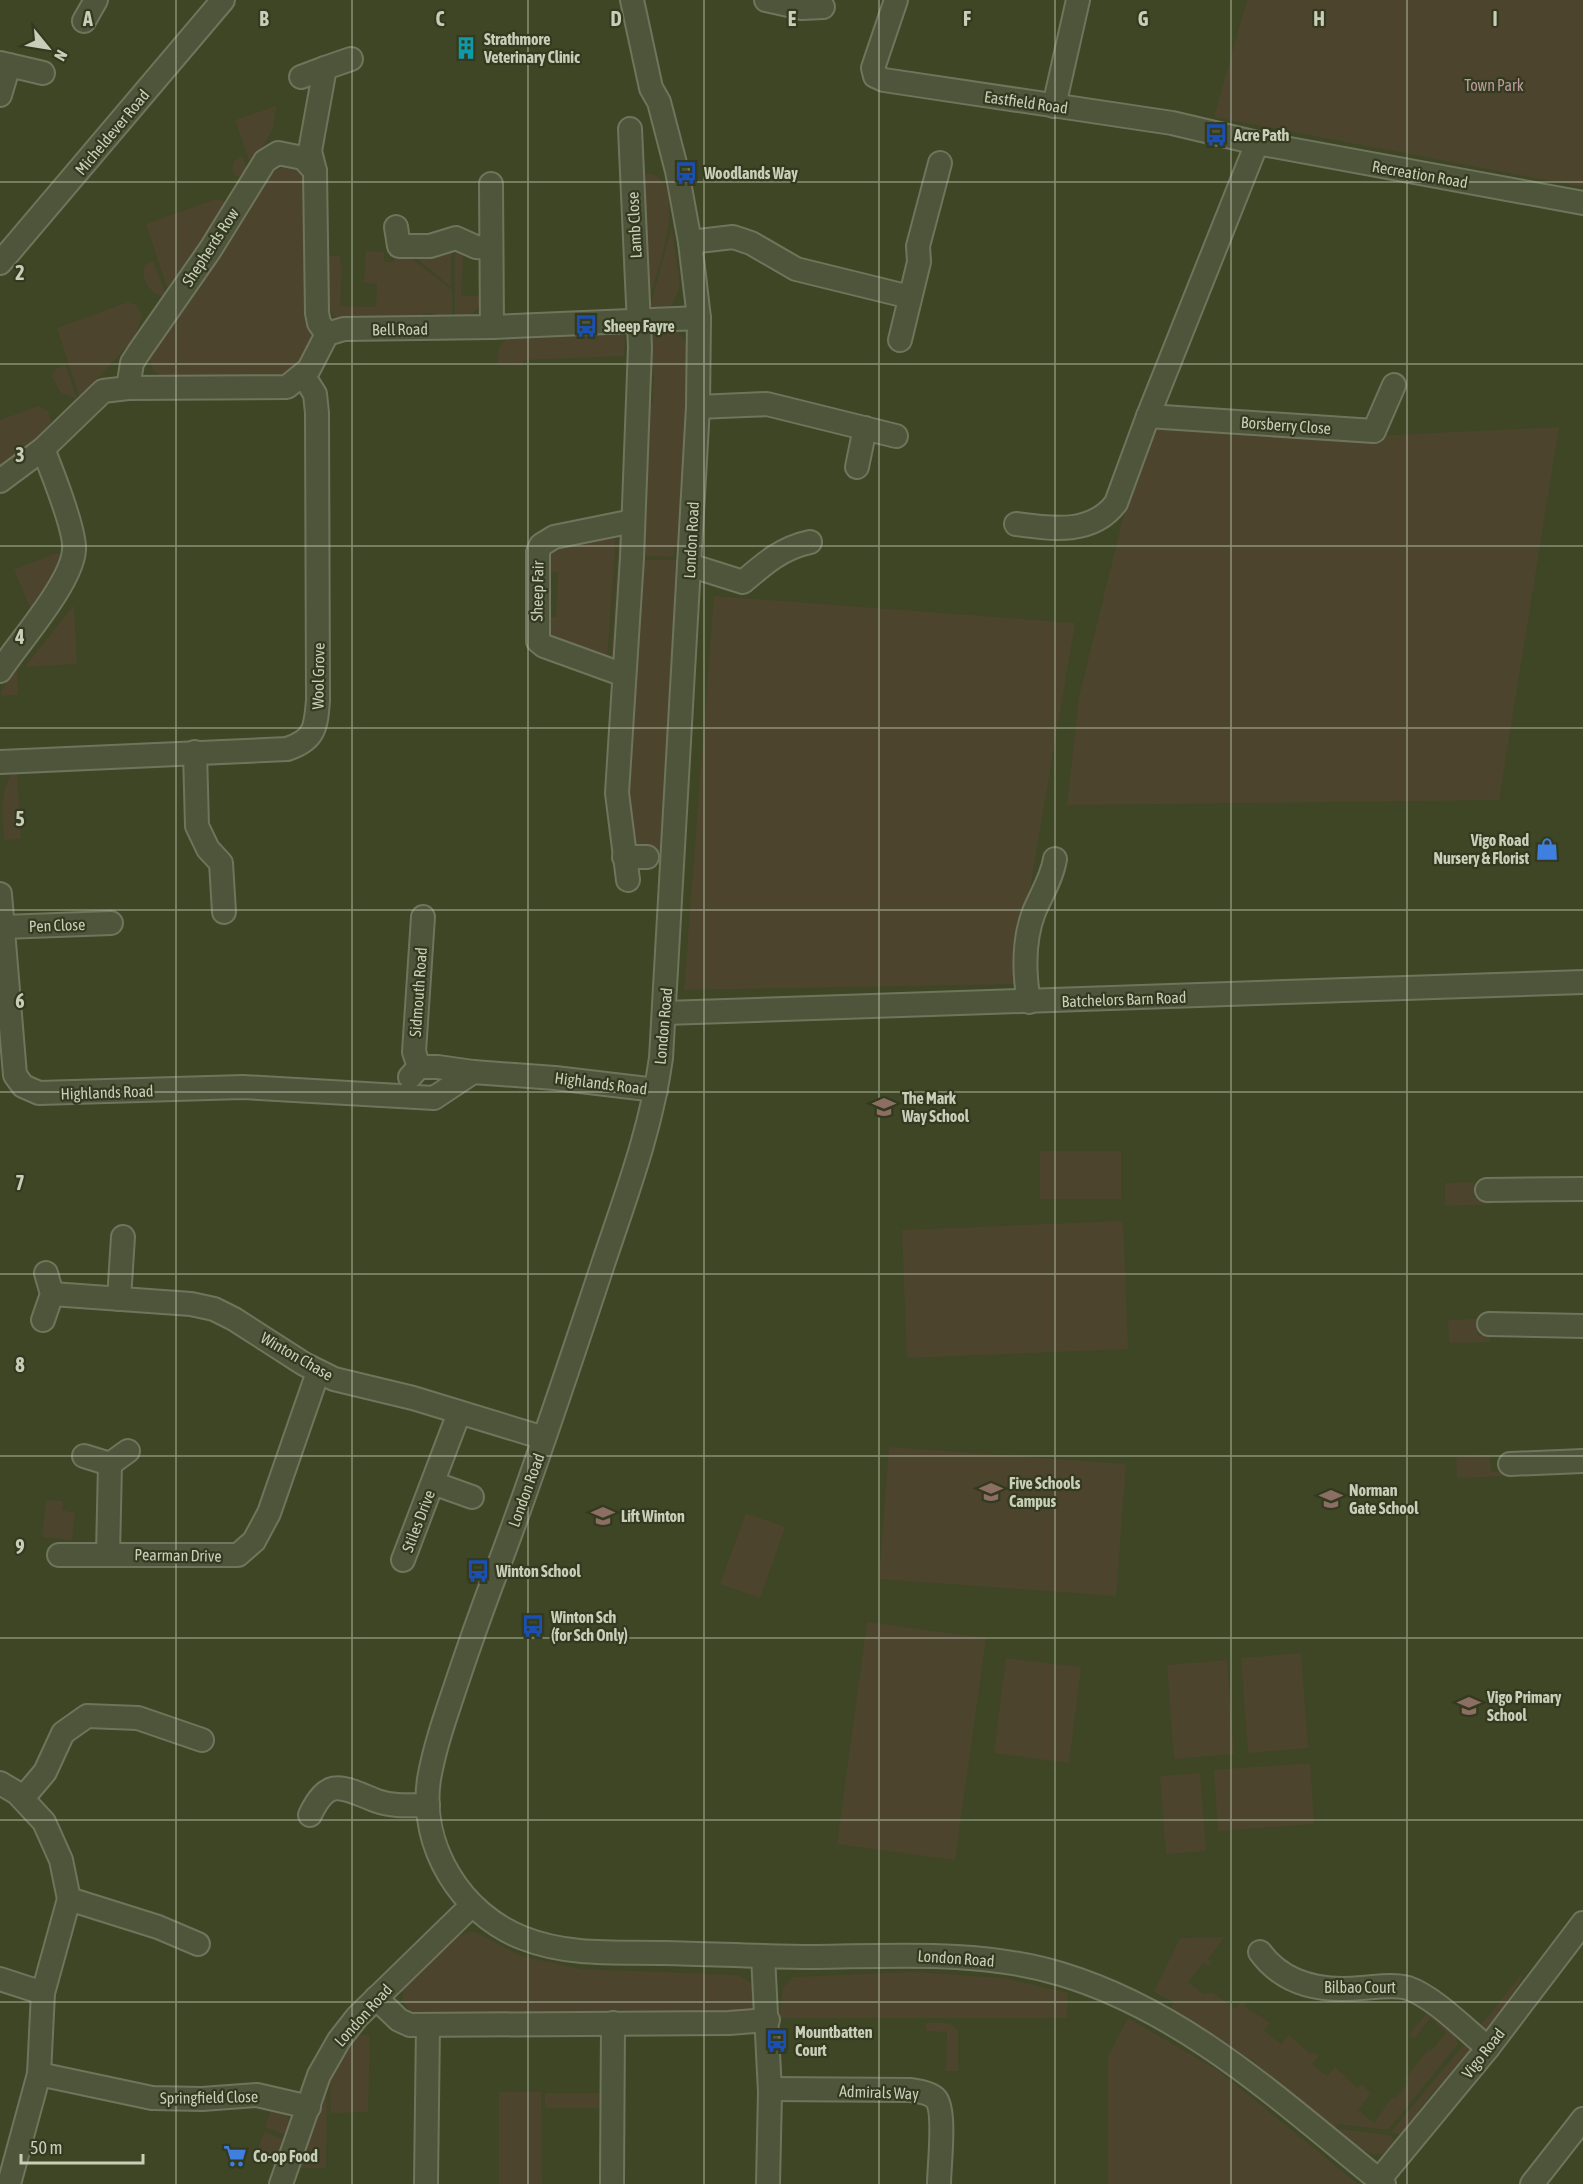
<svg xmlns="http://www.w3.org/2000/svg" width="1583" height="2184" font-family="'Asap Condensed',sans-serif">
<rect width="100%" height="100%" fill="#3e4626"/>
<!-- green -->
<g fill="#4d442e">
<polygon points="1247,0 1583,0 1583,187 1214,117"/>
<polygon points="276,106 273,129 251,166 235,120"/>
<polygon points="242,156 248,172 245,178 236,176 232,170 234,161"/>
<polygon points="285,166 297,169 308,180 312,346 292,377 166,380 153,370 148,356 269,172"/>
<path d="M648,173C690,182 659,263 652,290L647,297L640,178Z"/>
<polygon points="213,200 222,200 227,206 169,293 146,224"/>
<polygon points="672,227 680,287 672,305 657,309 651,304"/>
<polygon points="455,246 476,255 463,255 461,296 486,296 482,309 479,307 469,316 455,317"/>
<polygon points="451,248 451,287 409,252"/>
<polygon points="366,251 384,252 384,262 394,262 395,253 404,253 452,290 452,318 435,318 434,313 423,313 423,319 336,318 328,307 327,256 340,256 340,262 342,263 340,306 376,307 377,284 364,283"/>
<path d="M153,261L167,297C152,297 139,279 145,265Z"/>
<polygon points="128,302 136,305 142,316 134,338 80,398 57,328"/>
<polygon points="655,329 676,329 689,348 684,546 675,546 674,557 643,556 648,405 653,402 654,376 650,375 647,336"/>
<polygon points="625,333 624,356 523,360 523,366 497,365 499,347 509,336"/>
<polygon points="65,364 77,399 61,393 52,377 56,369"/>
<polygon points="38,406 48,411 51,421 49,429 0,468 0,420"/>
<polygon points="1156,424 1374,436 1559,427 1499,800 1067,805 1079,697 1133,477"/>
<polygon points="616,533 607,661 549,640 543,617 556,617 558,573 545,572 548,550"/>
<polygon points="619,533 624,540 616,657 611,660"/>
<polygon points="58,553 64,558 32,613 14,569"/>
<polygon points="637,560 675,560 683,565 668,852 649,853 627,843 631,798 623,794"/>
<polygon points="714,596 1075,623 1014,984 684,990"/>
<polygon points="74,605 77,664 25,667"/>
<polygon points="17,670 18,695 1,696 1,692 12,671"/>
<path d="M14,771H17L21,839L4,840C2,817 0,786 14,771Z"/>
<rect x="1040" y="1151" width="81" height="48"/>
<polygon points="1474,1182 1474,1198 1490,1198 1491,1204 1445,1206 1445,1183"/>
<polygon points="1123,1221 1128,1349 907,1358 902,1230"/>
<polygon points="1477,1319 1478,1336 1490,1335 1490,1342 1449,1343 1448,1320"/>
<polygon points="889,1447 1126,1464 1116,1596 879,1579"/>
<polygon points="1490,1455 1491,1472 1505,1471 1505,1476 1457,1478 1456,1457"/>
<polygon points="46,1500 63,1501 62,1510 75,1513 72,1540 42,1537"/>
<polygon points="746,1513 785,1527 760,1598 720,1584"/>
<polygon points="867,1622 986,1638 955,1860 837,1844"/>
<polygon points="1301,1653 1308,1748 1248,1753 1241,1658"/>
<polygon points="1006,1658 1081,1667 1069,1763 994,1753"/>
<polygon points="1227,1660 1234,1754 1174,1759 1167,1665"/>
<polygon points="1310,1763 1314,1824 1218,1831 1214,1770"/>
<polygon points="1200,1773 1206,1851 1166,1854 1160,1776"/>
<polygon points="469,1932 476,1932 521,1956 581,1969 739,1975 755,1986 756,2007 753,2012 412,2014 403,2002 403,1987 452,1939"/>
<polygon points="1225,1937 1208,1959 1212,1962 1208,1967 1203,1963 1188,1982 1203,1994 1213,1993 1235,2009 1242,2001 1246,2004 1244,2006 1270,2023 1264,2031 1281,2044 1289,2035 1310,2054 1313,2052 1318,2057 1312,2064 1327,2076 1335,2067 1357,2088 1361,2084 1371,2093 1358,2110 1374,2123 1392,2097 1395,2099 1409,2081 1405,2078 1429,2049 1432,2050 1446,2032 1430,2018 1414,2039 1409,2035 1427,2013 1456,2037 1458,2044 1388,2130 1339,2124 1335,2128 1236,2052 1170,2009 1174,2002 1154,1992 1180,1938"/>
<polygon points="914,1972 1004,1978 1068,1993 1067,2018 779,2018 783,1988 794,1977"/>
<polygon points="1521,1975 1523,1977 1505,2004 1506,2013 1491,2034 1478,2033 1480,2026"/>
<polygon points="1128,2018 1219,2071 1358,2184 1108,2184 1108,2056"/>
<path d="M926,2023C938,2023 953,2020 958,2032V2071H946L947,2032L926,2031Z"/>
<polygon points="359,2035 370,2035 368,2112 331,2113 330,2072 352,2038"/>
<polygon points="1469,2042 1471,2052 1454,2081 1443,2082 1418,2110 1419,2121 1406,2137 1391,2132 1461,2048"/>
<polygon points="327,2082 326,2168 298,2168"/>
<polygon points="499,2092 541,2092 542,2184 499,2184"/>
<rect x="545" y="2093" width="56" height="15"/>
<polygon points="273,2104 285,2112 291,2122 286,2135 265,2127"/>
<path d="M1341,2129L1389,2135L1399,2145C1372,2165 1362,2149 1339,2131Z"/>
<polygon points="264,2132 284,2139 276,2161 256,2154"/>
</g>
<g fill="none" stroke-linecap="round" stroke-linejoin="round">
<!-- minor casing -->
<g stroke="#6e755c" stroke-width="26">
<g id="minor">
<path d="M632,0L651,88L659,102L677,171L690,242L699,318L698,407L661,1058C651,1131 625,1198 602,1267C570,1363 538,1460 503,1554C487,1596 472,1637 458,1679C447,1712 435,1745 429,1779C419,1846 461,1914 523,1938C568,1956 617,1952 664,1953C715,1954 765,1957 816,1957C898,1956 981,1950 1061,1974C1187,2012 1283,2103 1384,2184"/>
<polyline points="766,0 802,8 823,7"/>
<polyline points="896,0 873,68 875,76 884,80 1172,123 1257,143 1583,203"/>
<polyline points="84,21 96,0"/>
<polyline points="0,63 43,73"/>
<polyline points="301,77 325,68"/>
<polyline points="0,95 9,65"/>
<polyline points="1054,106 1078,0"/>
<polyline points="315,171 310,151 325,68 351,59"/>
<polyline points="491,184 492,327"/>
<polyline points="396,227 399,246 430,246 456,238 476,247 491,248"/>
<polyline points="690,242 733,237 751,243 796,269 910,297"/>
<polyline points="0,263 223,0"/>
<polyline points="900,340 919,262 918,246 940,163"/>
<polyline points="128,388 132,363 139,352 210,250 265,161 278,153 303,158 315,171 317,313 319,323 327,334"/>
<polyline points="698,407 767,404 896,436"/>
<polyline points="1148,416 1374,431 1394,385"/>
<polyline points="857,467 865,428"/>
<polyline points="0,481 43,449 103,391 128,388 287,387 309,369 327,334 344,329 492,327 699,318"/>
<path d="M1016,524C1052,529 1092,535 1116,503L1148,416L1257,143"/>
<path d="M689,565L743,582C765,563 782,548 810,542"/>
<path d="M0,671C19,642 72,583 74,550C76,531 51,469 43,449"/>
<polyline points="624,675 544,646 538,641 538,552 541,545 554,537 633,521"/>
<polyline points="195,752 197,826 208,849 221,863 224,912"/>
<path d="M0,762L287,749C315,740 316,727 318,700L317,413L315,394L303,375"/>
<polyline points="624,857 647,857"/>
<polyline points="628,880 617,793 632,558 640,347 630,129"/>
<polyline points="0,894 15,1075 23,1086 39,1093 243,1087 434,1098 473,1072 555,1078 656,1090"/>
<polyline points="3,927 111,923"/>
<path d="M1029,1002C1024,973 1023,941 1034,912C1041,895 1052,878 1055,859"/>
<polyline points="665,1013 1583,982"/>
<polyline points="419,1067 414,1052 423,917"/>
<polyline points="410,1077 419,1067 438,1067 473,1072"/>
<polyline points="1487,1190 1583,1189"/>
<polyline points="52,1294 191,1304 214,1309 234,1319 304,1364 334,1379 413,1398 544,1438"/>
<polyline points="119,1299 123,1237"/>
<polyline points="43,1320 52,1294 46,1273"/>
<polyline points="1489,1324 1583,1326"/>
<polyline points="84,1456 110,1464 128,1451"/>
<polyline points="1510,1464 1583,1461"/>
<polyline points="433,1483 472,1497"/>
<polyline points="108,1554 110,1464"/>
<polyline points="59,1555 238,1555 254,1541 269,1513 318,1372"/>
<polyline points="403,1560 459,1413"/>
<polyline points="0,1783 17,1793 44,1822 61,1860 69,1899 43,1993 39,2074 9,2184"/>
<polyline points="23,1798 45,1772 63,1733 87,1716 138,1718 202,1740"/>
<path d="M310,1815C329,1775 343,1788 377,1801C394,1807 411,1805 428,1805"/>
<polyline points="69,1899 158,1927 198,1944"/>
<path d="M1260,1952C1284,1985 1323,1992 1362,1988C1376,1987 1394,1984 1408,1988C1434,1997 1466,2030 1488,2048"/>
<polyline points="763,1956 770,2092 768,2184"/>
<polyline points="0,1979 43,1993"/>
<polyline points="376,1998 399,2020 410,2025 729,2023 768,2020"/>
<polyline points="39,2074 152,2098 202,2099 257,2095 309,2107"/>
<path d="M770,2089L910,2090C918,2091 931,2093 936,2099C946,2112 939,2167 939,2184"/>
<polyline points="1379,2180 1488,2048 1583,1923"/>
<polyline points="281,2184 319,2075 339,2040 357,2017 472,1905"/>
<polyline points="426,2184 428,2025"/>
<polyline points="612,2184 613,2023"/>
<polyline points="1532,2184 1583,2119"/>
</g>
</g>
<!-- minor -->
<use href="#minor" stroke="#4e553b" stroke-width="22"/>
</g>
<!-- grid -->
<path fill="none" stroke="#c8ceb8" stroke-width="1.5" stroke-opacity="0.55" d="M176,0V2184M352,0V2184M528,0V2184M704,0V2184M879,0V2184M1055,0V2184M1231,0V2184M1407,0V2184M0,182H1583M0,364H1583M0,546H1583M0,728H1583M0,910H1583M0,1092H1583M0,1274H1583M0,1456H1583M0,1638H1583M0,1820H1583M0,2002H1583"/>
<!-- icons -->
<defs>
<g id="building-bare" transform="scale(1.8)"><path d="M-4-6H4V6H1V3H-1V6H-4ZM-2.5-4.3h1.7v1.8h-1.7ZM.8-4.3h1.7v1.8H.8ZM-2.5-1h1.7V.8h-1.7ZM.8-1h1.7V.8H.8Z" fill="#0f9aa8" stroke="#333a1f" stroke-width="2.5" paint-order="stroke"/></g>
<g id="bus-bare" transform="scale(1.8)"><path d="M-5-6H5V4H4V6H2V4H-2V6H-4V4H-5ZM-3.5-4V0h7V-4ZM-3.5 1.2v1.5H-2V1.2ZM2 1.2v1.5H3.5V1.2Z" fill="#1a4fb4" stroke="#333a1f" stroke-width="2.5" paint-order="stroke"/></g>
<g id="shop-bare" transform="scale(1.8)"><path d="M-5-2.5h2.3a2.7 3.5 0 0 1 5.4 0H5L5.5 6h-11ZM-1.5-2.5h3a1.5 2.3 0 0 0-3 0Z" fill="#3f7fe0" stroke="#333a1f" stroke-width="2.5" paint-order="stroke"/></g>
<g id="school-bare" transform="scale(1.8)"><path d="M0-5L7-2L0 1L-7-2ZM-4 1L0 2.5L4 1V4Q0 6-4 4Z" fill="#8d6e63" stroke="#333a1f" stroke-width="2.5" paint-order="stroke"/></g>
<g id="supermarket-bare" transform="scale(1.8)"><path d="M-6-5.5h2.5l.6 2H6L4.5 2H-2.5L-4.4-4H-6ZM-1.5 3.2a1.3 1.3 0 1 0 .1 0ZM3 3.2a1.3 1.3 0 1 0 .1 0Z" fill="#3f7fe0" stroke="#333a1f" stroke-width="2.5" paint-order="stroke"/></g>
</defs>
<g fill-rule="evenodd">
<use href="#building-bare" x="466" y="48"/>
<use href="#bus-bare" x="1216" y="135"/>
<use href="#bus-bare" x="686" y="173"/>
<use href="#bus-bare" x="586" y="326"/>
<use href="#shop-bare" x="1547" y="849"/>
<use href="#school-bare" x="884" y="1107"/>
<use href="#school-bare" x="991" y="1492"/>
<use href="#school-bare" x="1331" y="1499"/>
<use href="#school-bare" x="603" y="1516"/>
<use href="#bus-bare" x="478" y="1571"/>
<use href="#bus-bare" x="533" y="1626"/>
<use href="#school-bare" x="1469" y="1706"/>
<use href="#bus-bare" x="777" y="2041"/>
<use href="#supermarket-bare" x="235" y="2156"/>
</g>
<g text-anchor="middle" stroke-width="4.5" stroke-linejoin="round" paint-order="stroke">
<!-- poi labels -->
<g font-size="16" font-weight="bold" fill="#c8ceb8" stroke="#333a1f" text-anchor="start">
<text x="484" y="45">Strathmore<tspan x="484" dy="18">Veterinary Clinic</tspan></text>
<text x="1234" y="141">Acre Path</text>
<text x="704" y="179">Woodlands Way</text>
<text x="604" y="332">Sheep Fayre</text>
<text x="1529" y="846" text-anchor="end">Vigo Road<tspan x="1529" dy="18">Nursery &amp; Florist</tspan></text>
<text x="902" y="1104">The Mark<tspan x="902" dy="18">Way School</tspan></text>
<text x="1009" y="1489">Five Schools<tspan x="1009" dy="18">Campus</tspan></text>
<text x="1349" y="1496">Norman<tspan x="1349" dy="18">Gate School</tspan></text>
<text x="621" y="1522">Lift Winton</text>
<text x="496" y="1577">Winton School</text>
<text x="551" y="1623">Winton Sch<tspan x="551" dy="18">(for Sch Only)</tspan></text>
<text x="1487" y="1703">Vigo Primary<tspan x="1487" dy="18">School</tspan></text>
<text x="795" y="2038">Mountbatten<tspan x="795" dy="18">Court</tspan></text>
<text x="253" y="2162">Co-op Food</text>
</g>
<!-- park labels -->
<g font-size="16" fill="#bc9a9d" stroke="#333a1f">
<text x="1494" y="91">Town Park</text>
</g>
<!-- street labels -->
<g font-size="16" fill="#c8ceb8" stroke="#333a1f">
<text transform="translate(1026 102) rotate(8)" y="6">Eastfield Road</text>
<text transform="translate(112 132) rotate(-50)" y="6">Micheldever Road</text>
<text transform="translate(1420 174) rotate(10)" y="6">Recreation Road</text>
<text transform="translate(634 225) rotate(-93)" y="6">Lamb Close</text>
<text transform="translate(210 247) rotate(-57)" y="6">Shepherds Row</text>
<text transform="translate(400 329) rotate(-1)" y="6">Bell Road</text>
<text transform="translate(1286 425) rotate(4)" y="6">Borsberry Close</text>
<text transform="translate(691 540) rotate(-87)" y="6">London Road</text>
<text transform="translate(537 591) rotate(-89)" y="6">Sheep Fair</text>
<text transform="translate(318 676) rotate(-89)" y="6">Wool Grove</text>
<text transform="translate(57 925) rotate(-2)" y="6">Pen Close</text>
<text transform="translate(418 992) rotate(-86)" y="6">Sidmouth Road</text>
<text transform="translate(1124 999) rotate(-2)" y="6">Batchelors Barn Road</text>
<text transform="translate(663 1026) rotate(-85)" y="6">London Road</text>
<text transform="translate(601 1083) rotate(7)" y="6">Highlands Road</text>
<text transform="translate(107 1092) rotate(-2)" y="6">Highlands Road</text>
<text transform="translate(297 1356) rotate(30)" y="6">Winton Chase</text>
<text transform="translate(526 1490) rotate(-70)" y="6">London Road</text>
<text transform="translate(418 1521) rotate(-69)" y="6">Stiles Drive</text>
<text transform="translate(178 1555) rotate(1)" y="6">Pearman Drive</text>
<text transform="translate(956 1958) rotate(4)" y="6">London Road</text>
<text x="1360" y="1993">Bilbao Court</text>
<text transform="translate(363 2015) rotate(-48)" y="6">London Road</text>
<text transform="translate(1483 2053) rotate(-52)" y="6">Vigo Road</text>
<text transform="translate(879 2092) rotate(2)" y="6">Admirals Way</text>
<text transform="translate(209 2097) rotate(-1)" y="6">Springfield Close</text>
</g>
</g>
<g font-size="20" text-anchor="middle" font-weight="bold" fill="#c8ceb8" stroke="#333a1f" stroke-width="4.5" stroke-linejoin="round" paint-order="stroke">
<text x="88" y="26">A</text>
<text x="264" y="26">B</text>
<text x="440" y="26">C</text>
<text x="616" y="26">D</text>
<text x="792" y="26">E</text>
<text x="967" y="26">F</text>
<text x="1143" y="26">G</text>
<text x="1319" y="26">H</text>
<text x="1495" y="26">I</text>
<text x="20" y="280">2</text>
<text x="20" y="462">3</text>
<text x="20" y="644">4</text>
<text x="20" y="826">5</text>
<text x="20" y="1008">6</text>
<text x="20" y="1190">7</text>
<text x="20" y="1372">8</text>
<text x="20" y="1554">9</text>
</g>
<!-- north arrow -->
<g transform="translate(48 48) rotate(120)" stroke="#333a1f" stroke-width="4.5" paint-order="stroke">
<path d="M0-4.5L10 22L0 15L-10 22Z" fill="#c8ceb8"/>
<text y="-9" font-size="16" font-weight="bold" text-anchor="middle" fill="#c8ceb8">N</text>
</g>
<!-- scale -->
<path d="M21 2154v9h122v-9" fill="none" stroke="#c8ceb8" stroke-width="3"/>
<text x="30" y="2154" font-size="18" fill="#c8ceb8" stroke="#333a1f" stroke-width="4.5" paint-order="stroke">50 m</text>
</svg>
